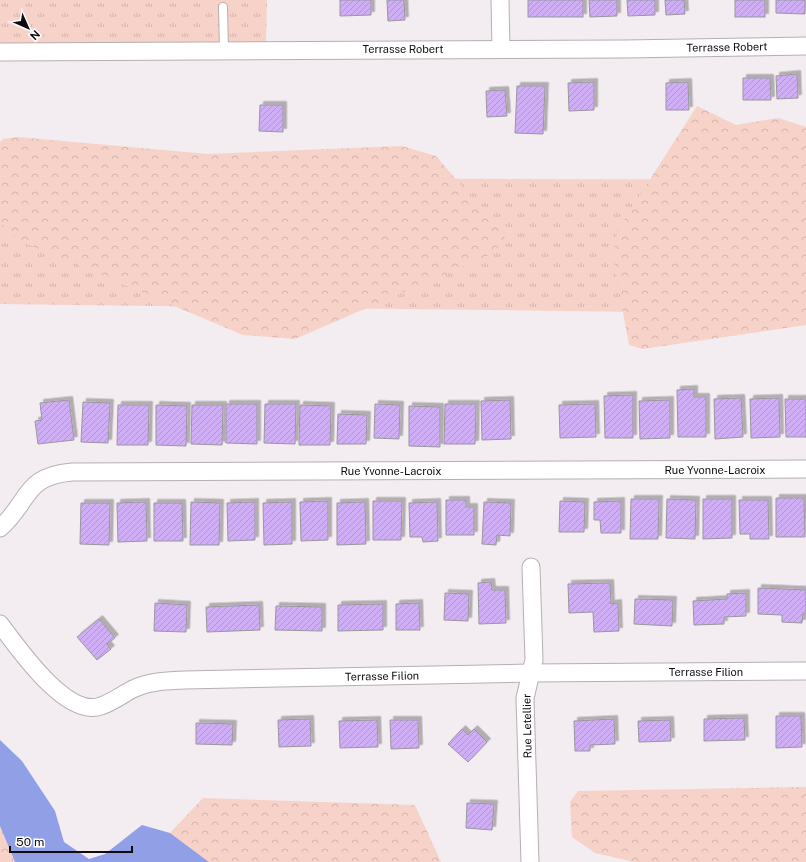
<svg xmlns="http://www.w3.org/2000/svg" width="806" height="862" font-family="'Public Sans',sans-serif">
<defs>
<pattern id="grass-tufts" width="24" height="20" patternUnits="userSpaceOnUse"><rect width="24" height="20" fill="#f7d2c8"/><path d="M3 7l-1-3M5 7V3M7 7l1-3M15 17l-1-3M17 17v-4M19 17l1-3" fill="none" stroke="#d3b3ab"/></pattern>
<pattern id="forest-crowns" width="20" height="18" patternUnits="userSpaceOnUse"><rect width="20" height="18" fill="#f7d2c8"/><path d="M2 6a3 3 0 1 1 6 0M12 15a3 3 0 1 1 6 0" fill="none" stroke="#d3b3ab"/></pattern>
<pattern id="building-hatch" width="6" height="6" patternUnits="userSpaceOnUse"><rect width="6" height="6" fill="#cfaef6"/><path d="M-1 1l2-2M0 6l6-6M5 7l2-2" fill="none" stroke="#b194d2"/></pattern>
<filter id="shadow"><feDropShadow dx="3.5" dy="-3.5" stdDeviation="0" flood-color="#0004"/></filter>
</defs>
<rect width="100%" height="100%" fill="#f3ecf1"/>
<!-- grass -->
<g fill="url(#grass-tufts)">
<polygon points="0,0 267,0 266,43 0,45"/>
<polygon points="0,177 806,180 806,314 0,304"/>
</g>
<!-- forest -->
<g fill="url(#forest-crowns)">
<polygon points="697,106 736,125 778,118 806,127 806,325 642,349 629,345 613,257 617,231"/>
<polygon points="18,137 208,154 402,146 436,156 505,237 494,253 295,339 243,335 20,241 0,223 0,142 3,139"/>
<polygon points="806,787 806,862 634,862 595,853 572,837 570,802 578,791"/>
<polygon points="203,798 415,805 441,862 209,862 170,833"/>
<polygon points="0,826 15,862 0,862"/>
</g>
<!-- water -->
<polygon fill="#919fe7" points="0,740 22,761 55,811 64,842 89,859 105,854 142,825 170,833 209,862 15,862 0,826"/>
<!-- building -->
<g fill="url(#building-hatch)" stroke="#99979d" filter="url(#shadow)">
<polygon points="340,0 371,0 371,15 340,16"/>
<polygon points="387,0 404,0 405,20 388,21"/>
<rect x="528" y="0" width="55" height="17"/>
<polygon points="589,0 617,0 617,16 590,17"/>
<polygon points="627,0 655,0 655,15 628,16"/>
<polygon points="665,0 684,0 685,14 666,15"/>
<rect x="735" y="0" width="30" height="17"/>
<polygon points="776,0 805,0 805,14 776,13"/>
<polygon points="797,74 798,98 777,99 776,76"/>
<polygon points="743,78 770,78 771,100 743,100"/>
<polygon points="594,82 594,110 569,111 568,83"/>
<polygon points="688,82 689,110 666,110 666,83"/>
<polygon points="517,86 545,86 543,134 515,133"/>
<polygon points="505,90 507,116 487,117 486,91"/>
<polygon points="260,105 283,105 283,132 259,131"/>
<polygon points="694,389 694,397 706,397 706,437 678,437 677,390"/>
<polygon points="633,395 633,438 605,438 604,396"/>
<polygon points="741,398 743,437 715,439 714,399"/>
<polygon points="779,398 780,437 751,438 750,399"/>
<polygon points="785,399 806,399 806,437 786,437"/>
<polygon points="69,400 74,440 38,444 35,421 42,420 40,403"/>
<polygon points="510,400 511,439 482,440 481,401"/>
<polygon points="670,400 670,438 640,439 639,401"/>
<polygon points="83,402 110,403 108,443 81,442"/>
<polygon points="226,404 257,404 257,444 226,443"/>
<polygon points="265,404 296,404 295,444 264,443"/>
<polygon points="375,404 400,405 399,439 374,438"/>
<polygon points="445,404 476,404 475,444 444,444"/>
<polygon points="595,404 596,437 560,438 559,405"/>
<polygon points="118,405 149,405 148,445 117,445"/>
<polygon points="156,405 187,406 186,446 156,445"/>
<polygon points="192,405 223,405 222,445 191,444"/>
<polygon points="300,405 331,406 330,445 299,445"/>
<polygon points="409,406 440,407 440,447 409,446"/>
<polygon points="338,414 367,415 366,444 337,444"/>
<polygon points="776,498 804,498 805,537 776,537"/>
<polygon points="631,499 659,499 658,539 630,539"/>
<polygon points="667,499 696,500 695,539 666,538"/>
<polygon points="703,499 732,499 732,538 703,539"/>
<polygon points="446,500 466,500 466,507 474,507 474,535 446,535"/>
<polygon points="739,500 768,500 769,539 750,539 750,534 740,534"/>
<polygon points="328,501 328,540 301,541 300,502"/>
<polygon points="373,501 402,501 401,540 373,540"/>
<polygon points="560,501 585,502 584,532 559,532"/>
<polygon points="621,501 621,533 601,533 600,520 594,520 594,502"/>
<polygon points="146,502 147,541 118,542 117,503"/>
<polygon points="191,502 220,503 219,545 190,545"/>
<polygon points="255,502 255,540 228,541 227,503"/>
<polygon points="292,502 292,544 264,545 263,503"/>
<polygon points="365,502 366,544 337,545 337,503"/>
<polygon points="437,502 438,541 423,542 422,537 410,537 409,503"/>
<polygon points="484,502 511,503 510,536 497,535 496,545 482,544"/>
<polygon points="81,503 110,503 109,545 80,544"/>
<polygon points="154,503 182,503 183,541 154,541"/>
<polygon points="491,582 492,590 505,590 506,623 479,624 478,583"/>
<polygon points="610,583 611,604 618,603 619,631 594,632 593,612 569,613 568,584"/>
<polygon points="758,588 806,590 806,614 803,614 802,623 782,622 782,615 758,614"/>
<polygon points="445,593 469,594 468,621 444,620"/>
<polygon points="746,593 746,616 724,617 724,624 694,625 693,601 727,599 727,594"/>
<polygon points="635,599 673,600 672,626 634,624"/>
<polygon points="155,603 187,605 186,632 154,631"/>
<polygon points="419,603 420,630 396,630 396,604"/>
<polygon points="383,604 383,630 338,631 338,605"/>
<polygon points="259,605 260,630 207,632 206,607"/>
<polygon points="276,606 322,607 322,631 275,630"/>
<polygon points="99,619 115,638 107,644 111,649 97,660 77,637"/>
<polygon points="776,716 801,716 802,747 776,748"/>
<polygon points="744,718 745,740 704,741 704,719"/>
<polygon points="310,719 311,746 279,747 278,720"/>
<polygon points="614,719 615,744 590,745 590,751 575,751 574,721"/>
<polygon points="377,720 378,747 340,748 339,721"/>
<polygon points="390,720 418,720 419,748 391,749"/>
<polygon points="670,720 671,741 639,742 638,721"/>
<polygon points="196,723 233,724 232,745 196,744"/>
<polygon points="462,729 468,735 474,729 487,742 468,762 448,744"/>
<polygon points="467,803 494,804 492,830 466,828"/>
</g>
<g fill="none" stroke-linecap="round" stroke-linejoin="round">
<!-- service casing -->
<g stroke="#b6afb4" stroke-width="10">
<polyline id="service" points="223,7 224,51"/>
</g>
<!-- minor casing -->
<g stroke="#b6afb4" stroke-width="19">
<g id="minor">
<polyline points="500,0 501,49"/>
<polyline points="0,52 624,49 806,46"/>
<path d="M0,528C30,502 23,476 72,472L806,469"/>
<path d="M0,624C18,648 67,719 101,706C113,702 123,694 133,689C149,681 167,681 184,680L531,673L806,671"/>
<polyline points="530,862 525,698 534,660 531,567"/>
</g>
</g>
<!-- service -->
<use href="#service" stroke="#fff" stroke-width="8"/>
<!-- minor -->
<use href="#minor" stroke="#fff" stroke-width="17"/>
</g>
<g text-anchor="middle" stroke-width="3" stroke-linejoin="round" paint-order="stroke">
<!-- street labels -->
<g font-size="11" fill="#0e0c0e" stroke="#fff">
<text transform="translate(727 47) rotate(-1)" y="4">Terrasse Robert</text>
<text x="403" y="53">Terrasse Robert</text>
<text x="715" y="474">Rue Yvonne-Lacroix</text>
<text x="391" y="475">Rue Yvonne-Lacroix</text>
<text x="706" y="676">Terrasse Filion</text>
<text transform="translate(382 676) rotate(-1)" y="4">Terrasse Filion</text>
<text transform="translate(527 726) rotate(-91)" y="4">Rue Letellier</text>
</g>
</g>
<!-- north arrow -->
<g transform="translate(28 28) rotate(135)" stroke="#ffffff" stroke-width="3" paint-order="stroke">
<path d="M0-3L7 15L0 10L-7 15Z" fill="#0e0c0e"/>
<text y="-6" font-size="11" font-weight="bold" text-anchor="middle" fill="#0e0c0e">N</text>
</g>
<!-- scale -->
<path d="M10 846v6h122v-6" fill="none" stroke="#0e0c0e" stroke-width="2"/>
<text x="16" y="846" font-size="12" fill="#0e0c0e" stroke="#ffffff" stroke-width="3" paint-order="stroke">50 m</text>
</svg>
